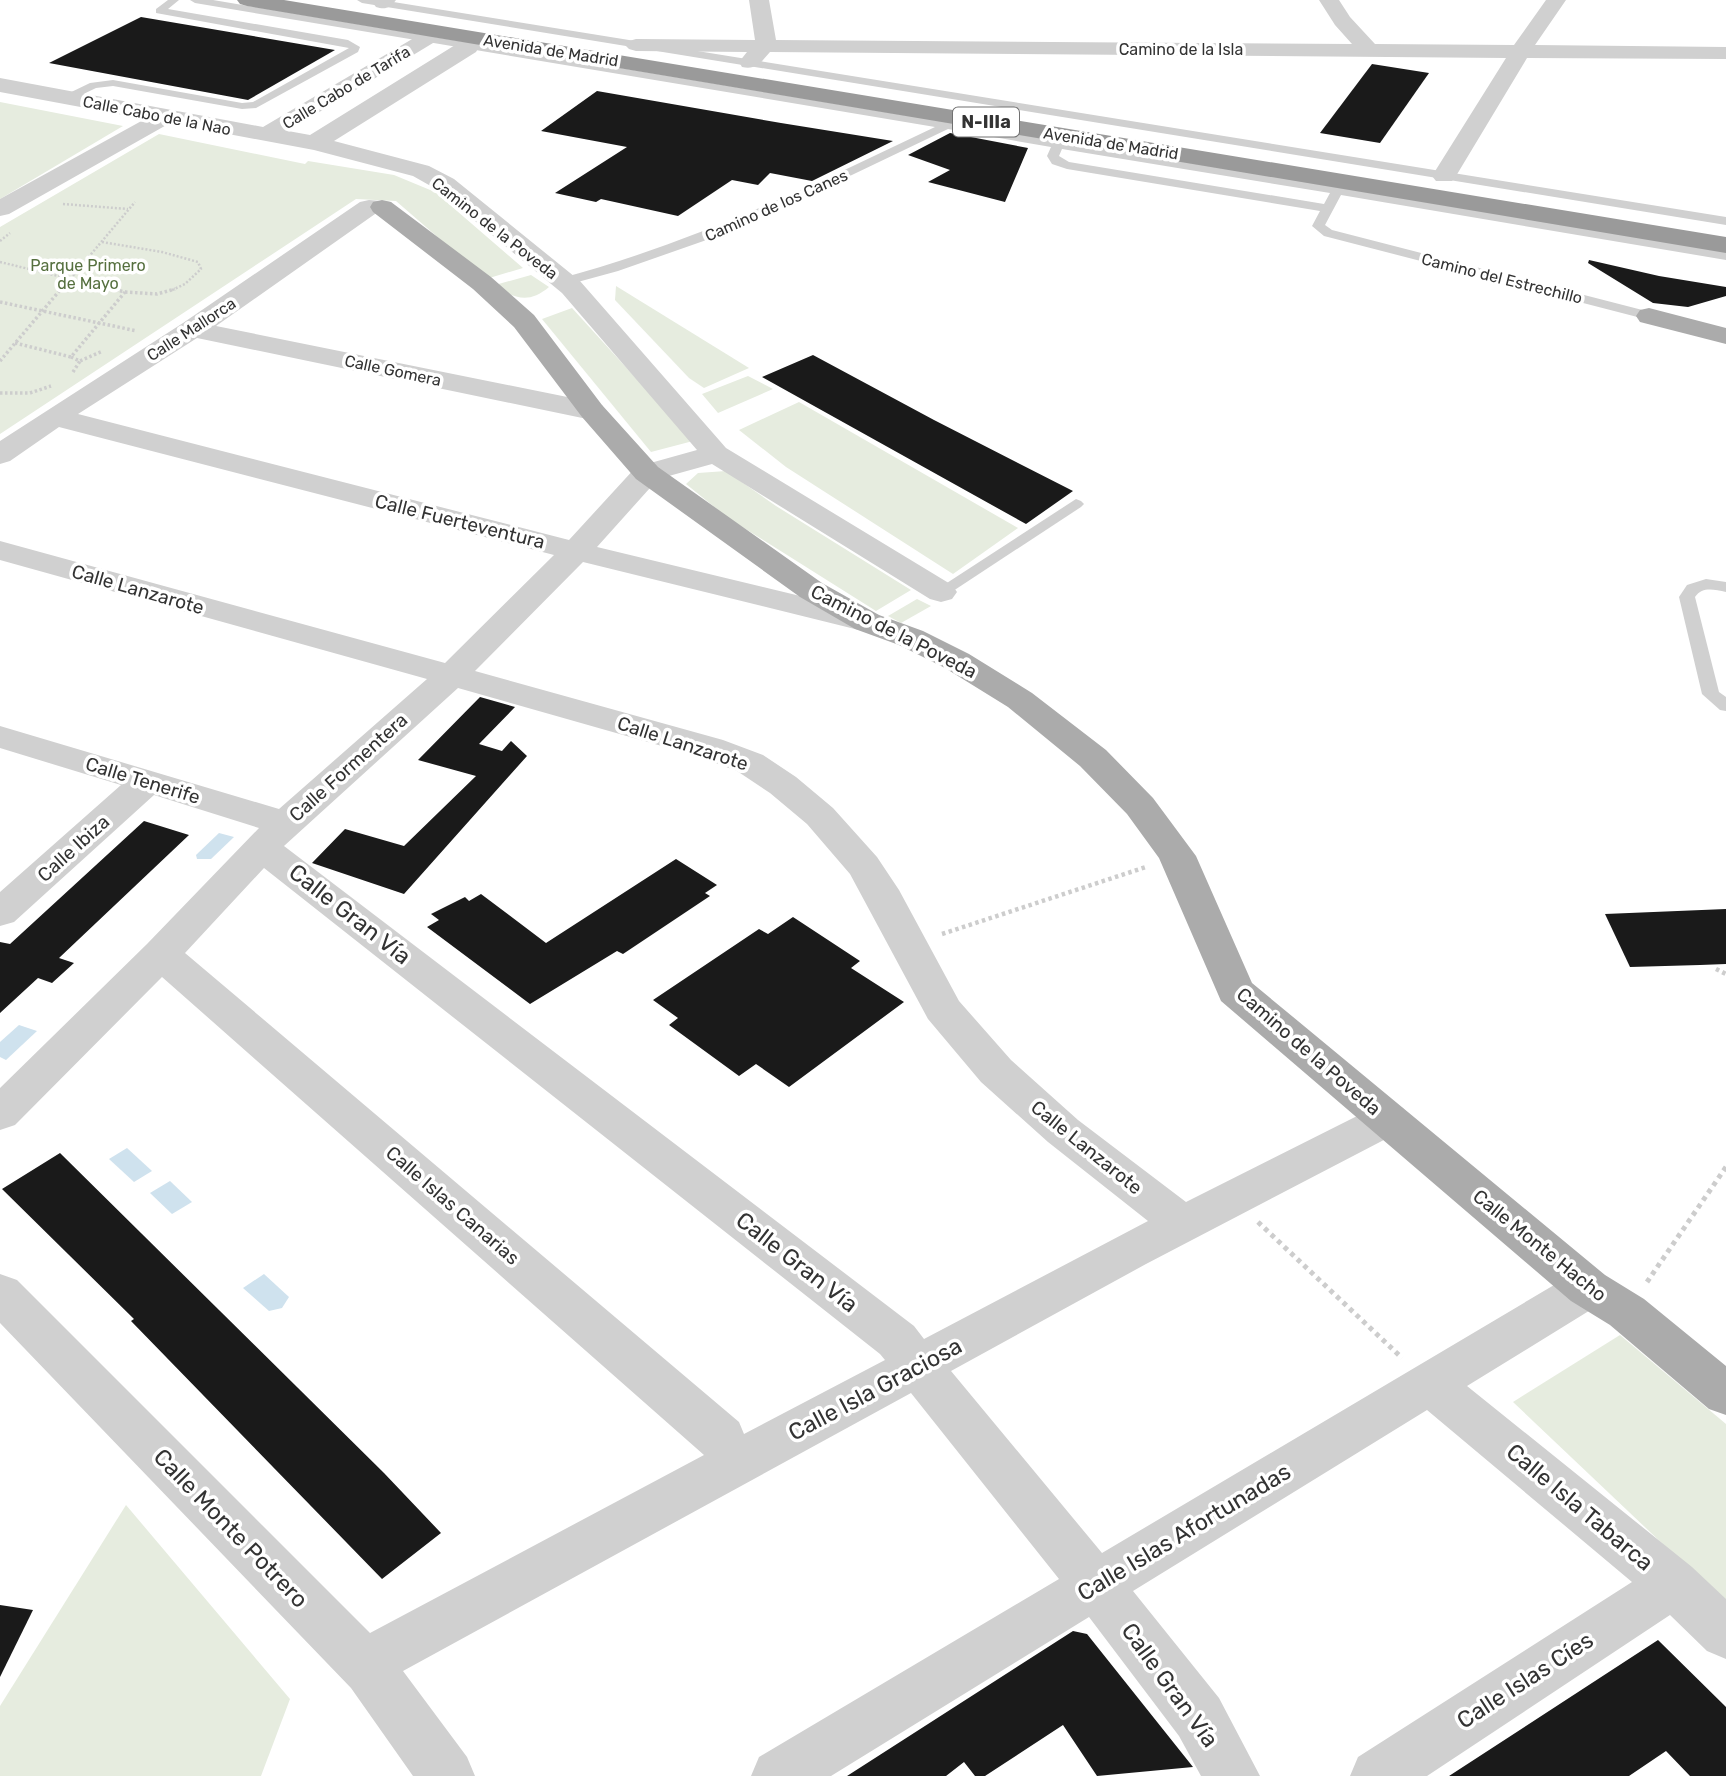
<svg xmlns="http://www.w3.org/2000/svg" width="1726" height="1776" font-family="Rubik,sans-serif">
<rect width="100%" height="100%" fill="#fff"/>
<!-- green -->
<g fill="#e6ecdf">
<polygon points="0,102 123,126 0,199"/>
<polygon points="159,134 305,164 308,161 394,175 435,192 523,268 486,279 396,201 356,199 0,434 0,227"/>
<path d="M531,275L549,287C529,304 514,299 495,285Z"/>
<polygon points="616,286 749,368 704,388 689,378 615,300"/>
<polygon points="572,308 693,441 651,452 542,319"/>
<polygon points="748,376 773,389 718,413 702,394"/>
<polygon points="799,402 1018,528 953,574 786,467 739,430"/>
<polygon points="726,471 776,506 911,590 876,611 728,518 686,484 698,473"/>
<polygon points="917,599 931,606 901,623 888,616"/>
<polygon points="1620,1335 1726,1424 1726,1604 1513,1402"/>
<polygon points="126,1505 290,1699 261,1776 0,1776 0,1706"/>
</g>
<!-- water -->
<g fill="#cfe2ee">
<polygon points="219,833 234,837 211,859 197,859 196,855"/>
<polygon points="19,1025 37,1031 6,1060 0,1057 0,1042"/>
<polygon points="127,1148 152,1171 134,1182 109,1159"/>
<polygon points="170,1181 192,1202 172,1214 150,1193"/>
<polygon points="264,1274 289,1297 282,1308 269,1311 243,1288"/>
</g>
<!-- building -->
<g fill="#1a1a1a">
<polygon points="141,17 335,50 248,100 49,63"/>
<polygon points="1372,64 1429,73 1380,143 1320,133"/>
<polygon points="597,91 781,123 893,141 812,181 770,173 758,185 732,180 678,216 601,199 596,202 555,193 627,147 541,131"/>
<polygon points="950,133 1028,148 1005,202 928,182 950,170 908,155"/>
<polygon points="1589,260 1659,276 1726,287 1726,296 1688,307 1653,303 1588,263"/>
<polygon points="813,355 934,420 1073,491 1026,524 762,377"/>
<polygon points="480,697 515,707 479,744 502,751 511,741 527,756 404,894 312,863 345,829 404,846 476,776 418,760"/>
<polygon points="144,821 189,835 59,958 74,963 52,983 38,978 0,1013 0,942 10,944"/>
<polygon points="676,859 717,885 705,893 710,896 623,954 617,951 530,1004 427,927 439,920 431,914 465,897 469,901 481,894 546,943"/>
<polygon points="1726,909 1726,964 1700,965 1630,967 1605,914"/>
<polygon points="793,917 860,961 851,968 904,1002 789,1087 756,1064 739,1076 669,1025 678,1018 653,1000 759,929 768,934"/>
<polygon points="60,1153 384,1473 441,1533 382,1579 131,1321 134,1319 2,1189"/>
<polygon points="0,1605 33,1610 0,1677"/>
<polygon points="1073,1631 1087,1634 1193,1767 1097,1776 1063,1725 985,1776 975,1776 964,1762 946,1776 847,1776"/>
<polygon points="1658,1640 1726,1707 1726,1776 1690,1776 1666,1751 1629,1776 1449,1776"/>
</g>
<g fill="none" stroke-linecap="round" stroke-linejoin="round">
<!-- path-far3 -->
<g stroke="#cdcdcd" stroke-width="2.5" stroke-dasharray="2 2" stroke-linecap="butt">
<polyline points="63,204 128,209"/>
<polyline points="0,241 10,233"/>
<polyline points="102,242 162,252 198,262 201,269 185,284 170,291"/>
<polyline points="0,262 120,291"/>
<polyline points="60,291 135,202"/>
</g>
<!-- path-far2 -->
<g stroke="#cdcdcd" stroke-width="3.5" stroke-dasharray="2.5 2.5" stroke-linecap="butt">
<polyline points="125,292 157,294 175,289"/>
<polyline points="0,302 137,331"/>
<polyline points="15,343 71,357 125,292 112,289"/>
<polyline points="71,357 80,361 103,351"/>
<polyline points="0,361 61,289"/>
<polyline points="73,372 80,361"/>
<polyline points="0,393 30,393 51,386"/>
</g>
<!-- path-far1 -->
<g stroke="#cdcdcd" stroke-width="4.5" stroke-dasharray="3.5 3.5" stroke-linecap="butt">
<polyline points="942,934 1146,867"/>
<polyline points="1716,969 1726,974"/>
</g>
<!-- path -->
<g stroke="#cdcdcd" stroke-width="5" stroke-dasharray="4.5 4.5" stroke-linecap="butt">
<polyline points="1258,1222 1402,1358"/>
<polyline points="1647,1282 1726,1167"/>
</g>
<!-- lane -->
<g fill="#d0d0d0" fill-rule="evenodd">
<polygon points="168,0 179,0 168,9 348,40 360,47 358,52 256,108 242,109 113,86 96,88 71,100 63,100 63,96 90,83 113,80 242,103 253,102 349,48 156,13 156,9"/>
<path d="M190,0H213L1726,252V260L1341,195L1325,225L1332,230L1654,313V319L1649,320L1324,236L1312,226L1320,211L1067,169L1052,164L1047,156L1051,147L948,129L808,196L715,237L618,271L563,286L556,282L558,279C690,244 812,186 935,127L195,3ZM1062,149L1330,193L1324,204L1069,162L1059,156Z"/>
<polygon points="357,0 381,0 1726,217 1726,225 362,3"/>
<polygon points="1076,499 1081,501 1084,504 1081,507 947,595 935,595 933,592"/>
<path d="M1706,579L1726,582V592C1714,590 1703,586 1695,597L1719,692L1726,697V711L1720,710L1702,694L1679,597L1687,585Z"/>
</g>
<!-- street -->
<g fill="#d0d0d0" fill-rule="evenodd">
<path d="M375,0H396C390,8 385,10 376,7L373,3Z"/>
<path d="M749,0H769L776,40L1352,44L1335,25L1319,0H1339L1350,17L1375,44L1514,45L1546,0H1566L1535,45L1726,47V59L1527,58L1456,176L1452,181H1436L1432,176L1506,58L770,52C761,62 757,70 742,67L739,62L747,52L636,51L629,49L625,45L629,41L636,39L755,40Z"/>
<path d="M426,33L433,35L437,39L433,43L288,131L310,135L460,42H476L479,47L476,52L334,141L429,166L454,179L580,281L726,448L952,585L957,592L952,599L941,602L930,599L712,464L658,479L597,547L879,615L884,622L879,629L867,632L583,562L475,671L723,740L763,755L796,777L833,808L877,857L899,890L959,1001L1011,1060L1078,1120L1186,1202L1373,1108L1388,1103L1403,1108L1410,1119L1403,1130L1146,1264L951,1371L1102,1553L1571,1275L1588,1269L1605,1275L1611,1288L1605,1301L1467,1386L1692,1567L1726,1599V1659L1707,1651L1670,1615L1427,1776H1350L1358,1757L1632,1582L1427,1410L1133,1591L1219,1698L1260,1776H1201L1179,1736L1089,1617L831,1776H751L759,1757L1059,1579L911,1393L403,1671L467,1757L475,1776H413L351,1688L0,1323V1274L17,1280L370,1633L704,1455L162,977L15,1125L0,1130V1088L147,944L259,828L154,795L14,922L0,926V892L121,785L0,748V726L279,809L427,679L0,560V541L445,663L554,555L59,427L10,461L0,464V441L183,323L360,202L369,200L391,202L394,207L391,212L375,214L216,326L592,402L602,405L606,411L602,417L592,420L197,338L78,414L569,540L636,467L697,450L562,293L436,189L413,176L314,150L170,123L9,214L0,216V199L145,119L0,92V78L263,127L419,35ZM458,688L697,756L737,771L770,793L807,824L850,874L928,1019L981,1082L1048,1142L1148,1221L924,1339L914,1326L284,846ZM264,868L880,1354L885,1360L744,1434L739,1422L185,953Z"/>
</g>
<!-- primary -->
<g fill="#ababab" fill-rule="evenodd">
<polygon points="382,200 391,202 491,277 534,315 602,405 658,467 822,583 879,615 923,631 969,654 1032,693 1106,750 1153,798 1196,856 1252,983 1605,1275 1644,1299 1726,1366 1726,1415 1709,1409 1610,1325 1571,1301 1221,1001 1159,858 1127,814 1080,766 1008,707 945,668 899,645 855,629 800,597 636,479 582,417 514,327 473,289 373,212 370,207 373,202"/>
<polygon points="1649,308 1726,328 1726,344 1640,322 1636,316 1640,310"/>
</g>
<!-- highway -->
<polygon fill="#9a9a9a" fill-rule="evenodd" points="237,0 284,0 1726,237 1726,253 247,6 240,4"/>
</g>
<g text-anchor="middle" stroke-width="7" stroke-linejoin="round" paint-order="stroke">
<!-- far-street labels -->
<g font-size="16" fill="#333" stroke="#fff">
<text x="1181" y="55">Camino de la Isla</text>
<text transform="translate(551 50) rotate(9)" y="6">Avenida de Madrid</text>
<text transform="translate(346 87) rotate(-31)" y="6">Calle Cabo de Tarifa</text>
<text transform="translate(157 115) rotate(11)" y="6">Calle Cabo de la Nao</text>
<text transform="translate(1111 143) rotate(9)" y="6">Avenida de Madrid</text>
<text transform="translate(776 205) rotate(-24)" y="6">Camino de los Canes</text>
<text transform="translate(495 228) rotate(38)" y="6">Camino de la Poveda</text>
<text transform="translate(1502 278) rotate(14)" y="6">Camino del Estrechillo</text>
<text transform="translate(191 329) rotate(-33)" y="6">Calle Mallorca</text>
<text transform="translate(393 370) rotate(12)" y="6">Calle Gomera</text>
</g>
<!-- far-park labels -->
<g font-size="16" fill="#56703f" stroke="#fff">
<text x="88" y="271">Parque Primero<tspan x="88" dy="18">de Mayo</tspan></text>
</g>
<!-- shield labels -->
<rect fill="#fff" stroke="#707070" stroke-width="2" x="953" y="107.5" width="66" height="29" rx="5"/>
<g font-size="18" font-weight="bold" fill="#333">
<text x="986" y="128">N-IIIa</text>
</g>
<!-- street labels -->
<g font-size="19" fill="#333" stroke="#fff">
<text transform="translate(460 521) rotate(14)" y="7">Calle Fuerteventura</text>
<text transform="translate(138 589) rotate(16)" y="7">Calle Lanzarote</text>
<text transform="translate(894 631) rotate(27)" y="7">Camino de la Poveda</text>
<text transform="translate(683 743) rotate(18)" y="7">Calle Lanzarote</text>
<text transform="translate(348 767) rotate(-42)" y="7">Calle Formentera</text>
<text transform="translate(143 780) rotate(17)" y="7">Calle Tenerife</text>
<text transform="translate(73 848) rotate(-42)" y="7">Calle Ibiza</text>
<text transform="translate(1309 1051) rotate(41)" y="7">Camino de la Poveda</text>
<text transform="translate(1087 1147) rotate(39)" y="7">Calle Lanzarote</text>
<text transform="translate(453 1205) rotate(41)" y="7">Calle Islas Canarias</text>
<text transform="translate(1540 1245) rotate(39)" y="7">Calle Monte Hacho</text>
</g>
<!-- near-street labels -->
<g font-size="23" fill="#333" stroke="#fff">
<text transform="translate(350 914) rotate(38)" y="8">Calle Gran Vía</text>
<text transform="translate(797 1262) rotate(38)" y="8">Calle Gran Vía</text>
<text transform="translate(875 1389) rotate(-28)" y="8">Calle Isla Graciosa</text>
<text transform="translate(1580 1507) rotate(40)" y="8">Calle Isla Tabarca</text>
<text transform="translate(231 1528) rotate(46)" y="8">Calle Monte Potrero</text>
<text transform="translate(1184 1532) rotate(-31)" y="8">Calle Islas Afortunadas</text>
<text transform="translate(1525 1680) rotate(-33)" y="8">Calle Islas Cíes</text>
<text transform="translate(1170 1685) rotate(54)" y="8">Calle Gran Vía</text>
</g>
</g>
</svg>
